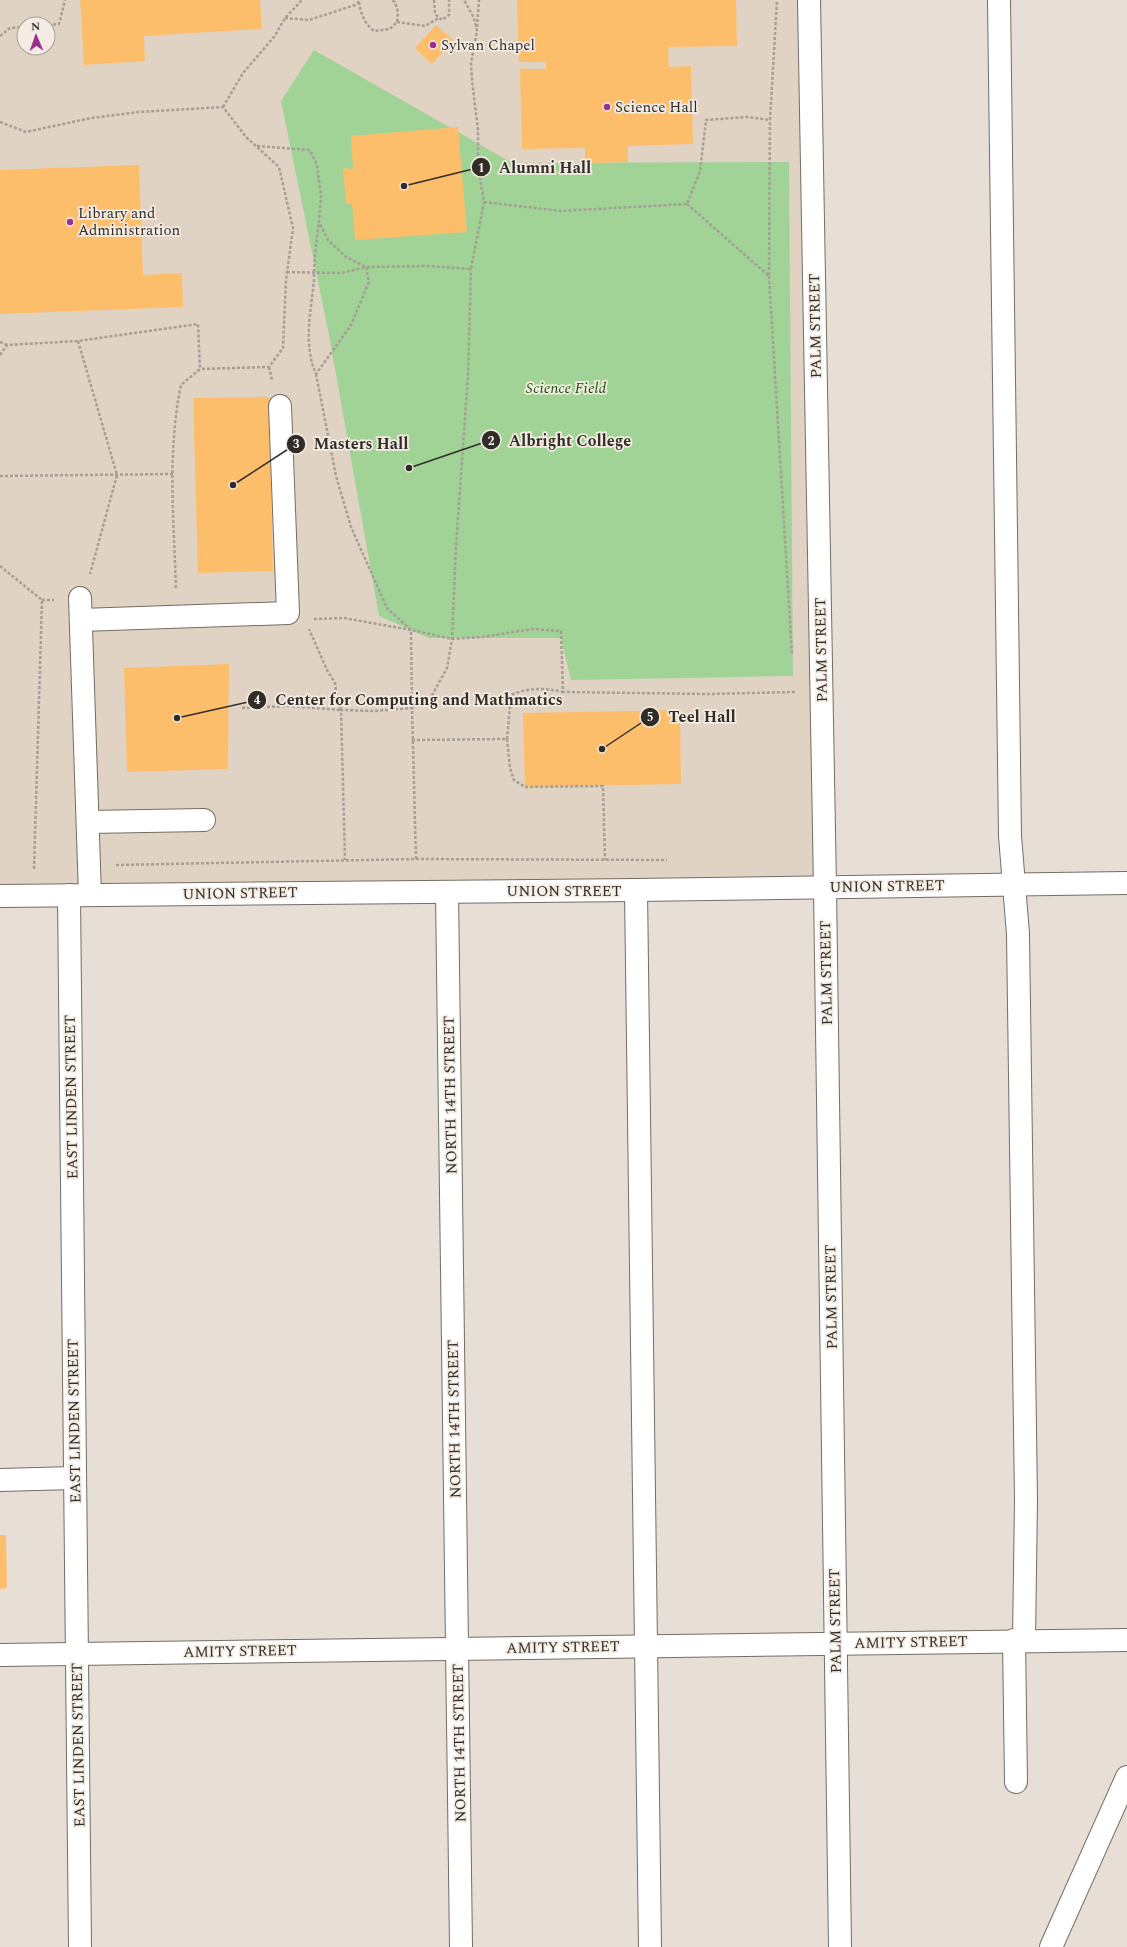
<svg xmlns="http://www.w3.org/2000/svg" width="1127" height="1947" font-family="Spectral,serif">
<rect width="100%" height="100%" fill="#e7dfd5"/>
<!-- built -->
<path fill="#e1d3c3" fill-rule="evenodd" d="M0,0H809L825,887L0,896ZM24,24H48V48H24Z"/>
<!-- green -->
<polygon fill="#a1d397" points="314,50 512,163 789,162 793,676 571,680 561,638 429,638 379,616 329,335 281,101"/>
<!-- building -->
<g fill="#fdbe6b">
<polygon points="80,0 260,0 262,29 144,36 145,61 84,65"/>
<polygon points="517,0 736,0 737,46 668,47 669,67 691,66 693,144 628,146 628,162 585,163 585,148 522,149 520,69 546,69 546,62 519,62"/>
<polygon points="436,25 453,40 432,64 415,48"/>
<polygon points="458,127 467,232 355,240 352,203 346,204 343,168 353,169 351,136"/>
<polygon points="139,165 143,275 182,273 183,307 0,314 0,170"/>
<polygon points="269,397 273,571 198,573 193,398"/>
<polygon points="229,664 228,769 127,772 124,668"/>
<polygon points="680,710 681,784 525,787 523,713"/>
<polygon points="0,1535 6,1535 7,1588 0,1589"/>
</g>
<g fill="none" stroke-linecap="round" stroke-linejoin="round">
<!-- minor casing -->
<g stroke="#746d64" stroke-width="24">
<g id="minor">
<polyline points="809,0 825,887 840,1947"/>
<polyline points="999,0 1010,836 1018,934 1026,1500 1024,1640"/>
<polyline points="80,598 90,895"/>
<polyline points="81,620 288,613 280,406"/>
<polyline points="88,822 204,820"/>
<polyline points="636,890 650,1947"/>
<polyline points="447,892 461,1947"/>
<polyline points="69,895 80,1947"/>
<polyline points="0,896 636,890 1127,883"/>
<polyline points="0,1480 74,1478"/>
<polyline points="1014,1640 1016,1782"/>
<polyline points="0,1655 1127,1640"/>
<polyline points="1051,1947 1127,1777"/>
</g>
</g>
<!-- path -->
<g stroke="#a49e96" stroke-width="2.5" stroke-dasharray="3 2" stroke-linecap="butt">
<polyline points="434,0 435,14 442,20 449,15 449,0"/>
<path d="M359,2C361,14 364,23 374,31L390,29L397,22L398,12L395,2L391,0"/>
<polyline points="285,18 309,20 355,5 361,0"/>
<polyline points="397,22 425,26 439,18"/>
<polyline points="48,25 59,24 65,0"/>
<polyline points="477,27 479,0"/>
<polyline points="0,36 10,28 24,27"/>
<polyline points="223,107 243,73 274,37 285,18 302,0"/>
<polyline points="0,122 26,132 91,118 139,112 223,107 246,137 279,167 293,228 286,280 283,348 269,367 200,369"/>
<polyline points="257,146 310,150 317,165 321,196 319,222 328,240 346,257 366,267 427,266 471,269 484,202 478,166 478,130 472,80 471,63 477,31 474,18 464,0"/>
<polyline points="484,202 561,211 687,204 700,171 706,120 747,117 770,120 777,0"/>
<polyline points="687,204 769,276 770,120"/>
<path d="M287,272L341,273L366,267L369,282L351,325L316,374C303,345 311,311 314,280C314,260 316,242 319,222"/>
<polyline points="769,276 792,655"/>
<polyline points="78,341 117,475 90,574"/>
<polyline points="0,342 7,345"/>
<path d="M0,355L7,345L78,341L198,324L200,369L181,385C167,452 174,522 176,590"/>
<polyline points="269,367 272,380"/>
<polyline points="316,374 336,476 351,527 387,608 411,630 452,639 482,637 532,629 561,631 563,692 708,694 795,692"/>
<polyline points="0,476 173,474"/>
<polyline points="0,566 42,600 34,869"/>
<polyline points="42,600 54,600"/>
<polyline points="314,619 344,618 411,630 412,708 375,711 341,710 345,860"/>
<polyline points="242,708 289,706 341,710 337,699 335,683 327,670 309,629"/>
<polyline points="507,739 510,768 514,780 525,787 603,786 605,860"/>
<path d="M412,740L507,739L511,695C529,687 545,688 563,692"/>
<polyline points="416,859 412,708 430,699 447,668 452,639 456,546 468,376 471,269"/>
<polyline points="116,865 416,859 667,860"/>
</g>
<!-- minor -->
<use href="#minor" stroke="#fff" stroke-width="22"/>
</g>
<!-- markers -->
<g fill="#9b3091" stroke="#f4ece2" stroke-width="1.5">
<circle cx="433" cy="45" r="4"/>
<circle cx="607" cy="107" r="4"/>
<circle cx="70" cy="222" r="4"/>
</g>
<g text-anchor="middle" stroke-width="3.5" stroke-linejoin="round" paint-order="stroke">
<!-- poi labels -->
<g font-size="15" fill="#302d29" stroke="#f4ece2" text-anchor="start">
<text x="441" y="50">Sylvan Chapel</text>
<text x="615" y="112">Science Hall</text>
<text x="78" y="218">Library and<tspan x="78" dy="17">Administration</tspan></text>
</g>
<!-- street labels -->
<g font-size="15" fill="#302d29" stroke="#f4ece2">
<text transform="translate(815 326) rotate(-91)" y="5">PALM STREET</text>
<text transform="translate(821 650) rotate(-91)" y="5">PALM STREET</text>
<text transform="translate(887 886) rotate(-1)" y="5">UNION STREET</text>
<text x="564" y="896">UNION STREET</text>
<text transform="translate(240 893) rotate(-1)" y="5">UNION STREET</text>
<text transform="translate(826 973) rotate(-91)" y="5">PALM STREET</text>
<text transform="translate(450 1095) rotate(-91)" y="5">NORTH 14TH STREET</text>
<text transform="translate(71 1097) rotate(-91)" y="5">EAST LINDEN STREET</text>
<text transform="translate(831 1297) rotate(-91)" y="5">PALM STREET</text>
<text transform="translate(454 1419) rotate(-91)" y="5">NORTH 14TH STREET</text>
<text transform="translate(74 1421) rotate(-91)" y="5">EAST LINDEN STREET</text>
<text transform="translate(835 1621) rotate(-91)" y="5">PALM STREET</text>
<text transform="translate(911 1642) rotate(-1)" y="5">AMITY STREET</text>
<text transform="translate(563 1647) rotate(-1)" y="5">AMITY STREET</text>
<text transform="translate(240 1651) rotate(-1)" y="5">AMITY STREET</text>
<text transform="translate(459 1743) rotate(-91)" y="5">NORTH 14TH STREET</text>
<text transform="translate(78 1745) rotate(-91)" y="5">EAST LINDEN STREET</text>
</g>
<!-- park labels -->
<g font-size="15" font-style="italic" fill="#0f4f00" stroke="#f4ece2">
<text x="566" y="393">Science Field</text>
</g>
</g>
<!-- callouts -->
<path fill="none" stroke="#302d29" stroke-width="1.5" d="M404 186L481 167M409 468L491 440M233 485L296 444M177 718L257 700M602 749L650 717"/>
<g fill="#302d29" stroke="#f4ece2" stroke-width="1.5">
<circle cx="404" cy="186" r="4"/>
<circle cx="409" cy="468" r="4"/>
<circle cx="233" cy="485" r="4"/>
<circle cx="177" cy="718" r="4"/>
<circle cx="602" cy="749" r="4"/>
<circle cx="481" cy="167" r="10"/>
<circle cx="491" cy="440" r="10"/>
<circle cx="296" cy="444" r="10"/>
<circle cx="257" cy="700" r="10"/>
<circle cx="650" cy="717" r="10"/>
</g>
<g font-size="12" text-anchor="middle" font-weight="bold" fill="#fff">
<text x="481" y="172">1</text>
<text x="491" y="445">2</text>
<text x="296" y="448">3</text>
<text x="257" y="704">4</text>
<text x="650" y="721">5</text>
</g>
<g font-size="16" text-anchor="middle" font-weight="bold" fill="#302d29" stroke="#f4ece2" stroke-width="3.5" stroke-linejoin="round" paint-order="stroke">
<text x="545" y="173">Alumni Hall</text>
<text x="570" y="446">Albright College</text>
<text x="361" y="449">Masters Hall</text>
<text x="419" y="705">Center for Computing and Mathmatics</text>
<text x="702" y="722">Teel Hall</text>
</g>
<!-- north arrow -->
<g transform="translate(36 36) rotate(358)"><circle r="19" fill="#f4ece2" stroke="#a6a098"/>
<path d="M0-3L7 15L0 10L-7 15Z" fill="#9b3091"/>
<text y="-6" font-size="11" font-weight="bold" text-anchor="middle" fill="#302d29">N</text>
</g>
</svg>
